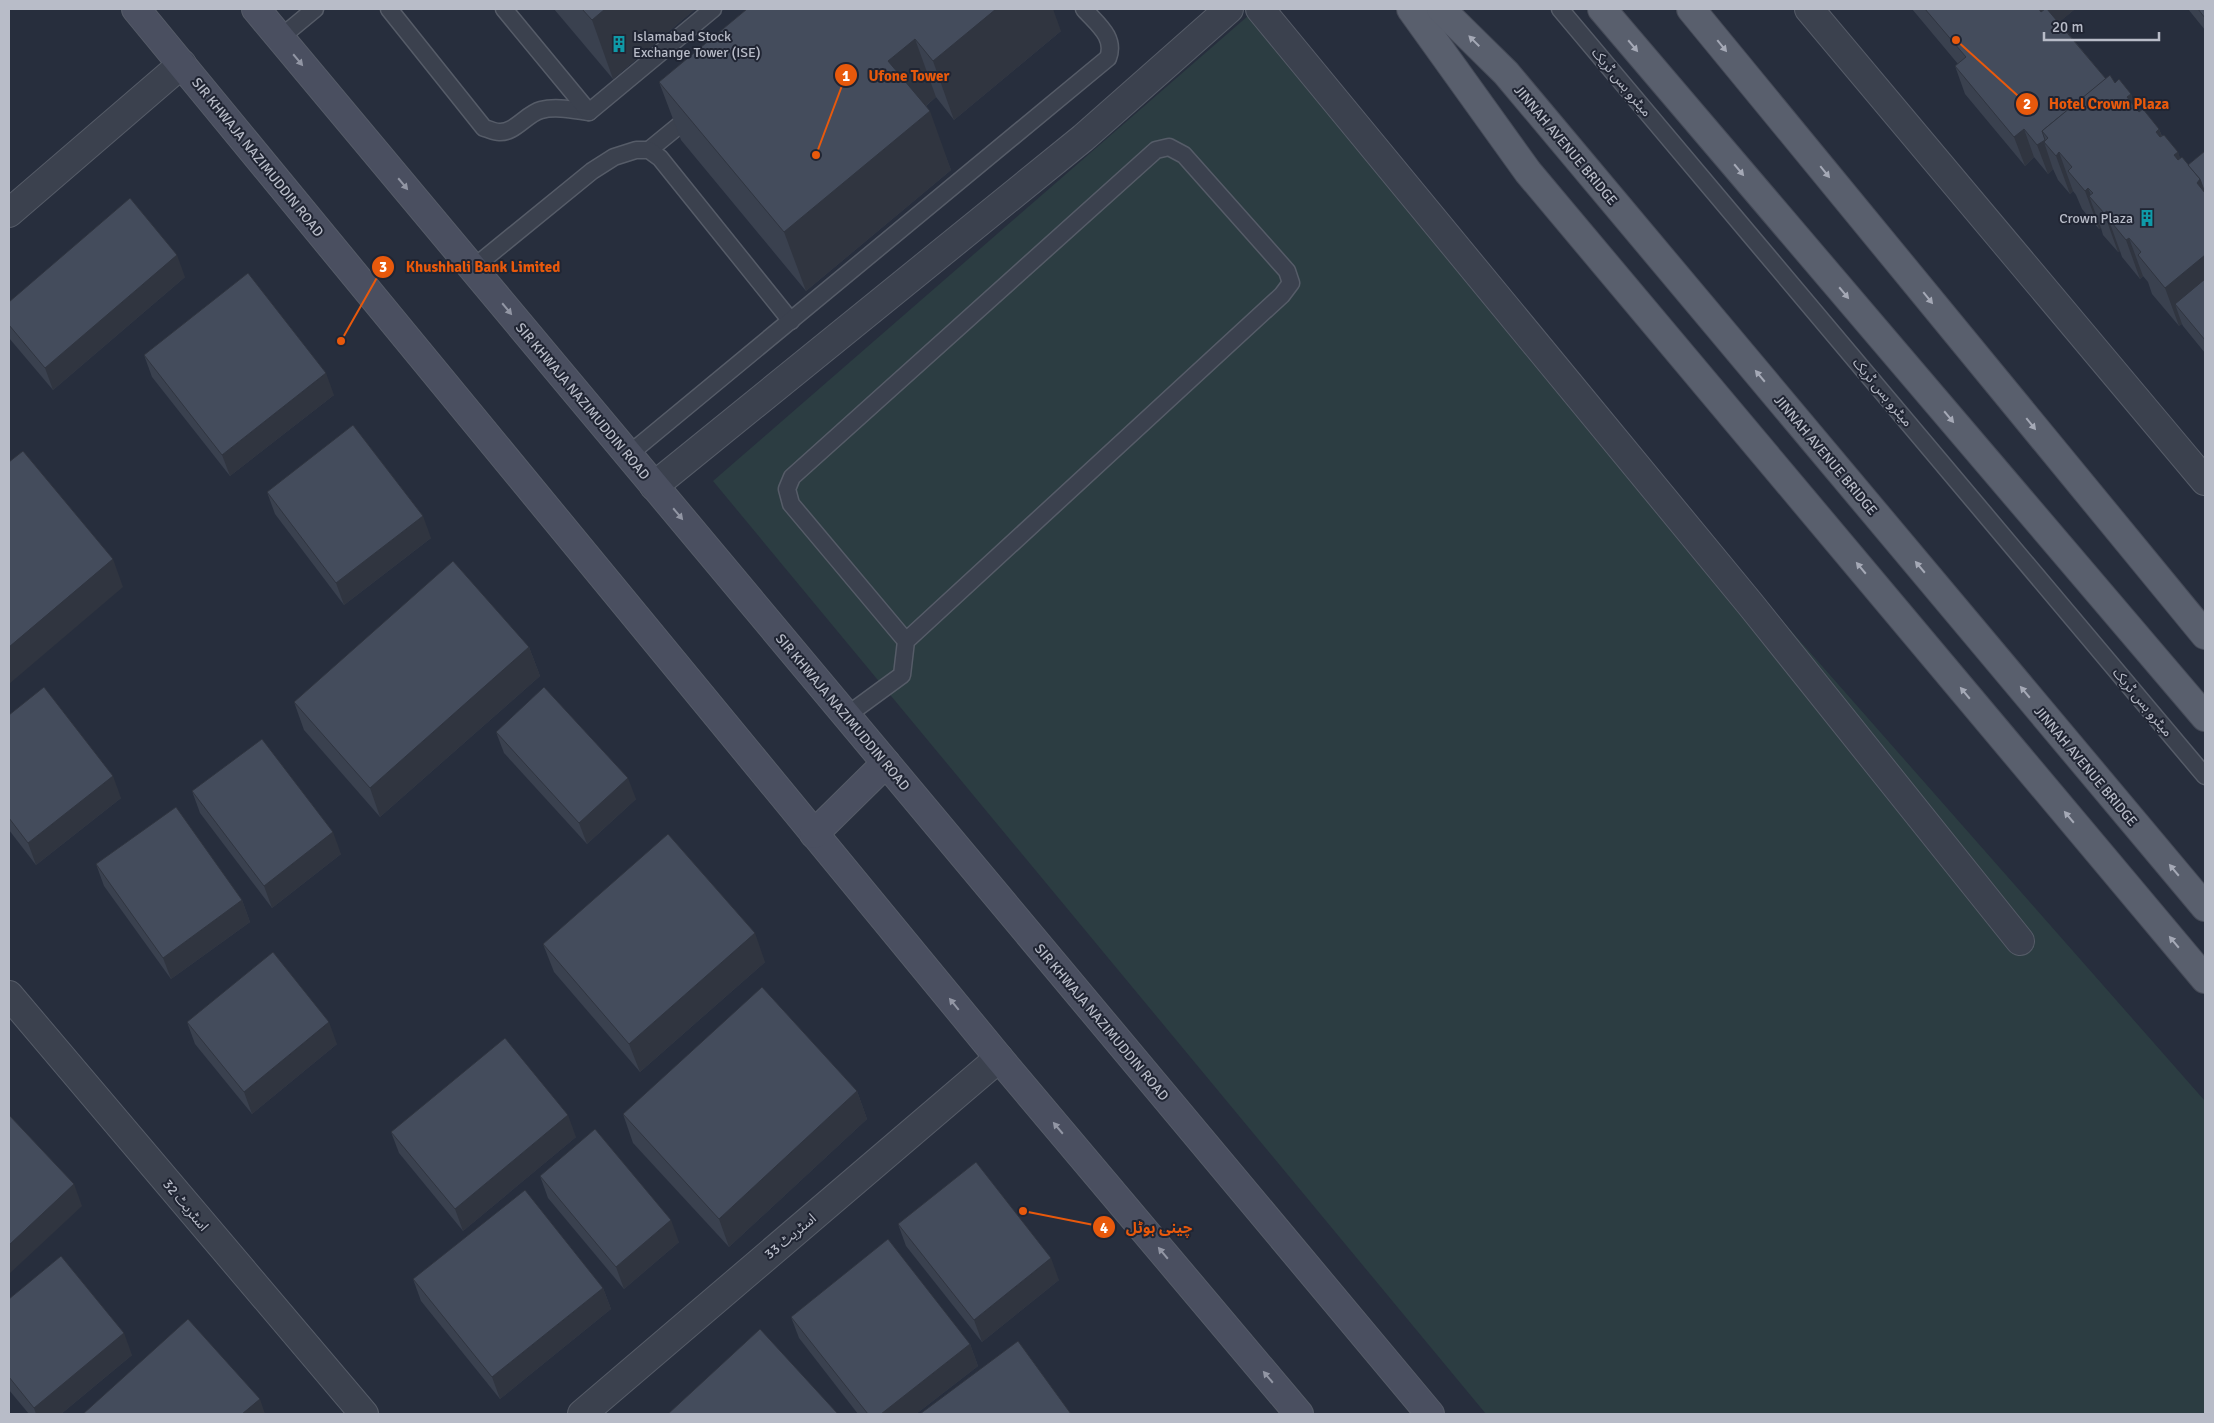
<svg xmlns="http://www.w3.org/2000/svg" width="2214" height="1423" font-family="Signika,'Noto Sans Arabic',sans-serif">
<rect width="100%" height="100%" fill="#272e3d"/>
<!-- green -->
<polygon fill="#2c3d42" points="1249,15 2205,1101 2205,1414 1486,1414 713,481"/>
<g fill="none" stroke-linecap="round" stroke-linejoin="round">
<!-- lane casing -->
<g stroke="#565c68" stroke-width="19">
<g id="lane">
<path d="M389,9L484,128C489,129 494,132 499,132C515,133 526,114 541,110C556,106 574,110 589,112"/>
<polyline points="504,9 589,112 713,9"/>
<polyline points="1560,9 2205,776"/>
<polyline points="280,38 315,9"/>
<polyline points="649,150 693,114"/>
<polyline points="473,268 592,171 614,157 636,150 649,150 660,158 791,321"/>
<path d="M628,455L1108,58C1116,37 1097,24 1084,9"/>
<polyline points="846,716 902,675 906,641 791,504 787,489 792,477 1156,150 1169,147 1184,155 1287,271 1291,283 1282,295 906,641"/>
</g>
</g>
<!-- street casing -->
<g stroke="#565c68" stroke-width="30">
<g id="street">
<polyline points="1260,9 1751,605 2020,941"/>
<polyline points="1809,9 2205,481"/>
<polyline points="9,213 182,64"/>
<polyline points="654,486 1083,138 1229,9"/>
<polyline points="9,995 364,1414"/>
<polyline points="582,1414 999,1058"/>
</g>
</g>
<!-- secondary casing -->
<g stroke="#565c68" stroke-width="30">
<g id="secondary">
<polyline points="136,9 999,1058 1299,1414"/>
<polyline points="256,9 1430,1414"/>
<polyline points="814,834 886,763"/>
</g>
</g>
<!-- primary casing -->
<g stroke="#454a57" stroke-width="30">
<g id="primary">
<polyline points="1411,9 1528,172 2205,979"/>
<polyline points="1441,9 1506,73 2205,907"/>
<polyline points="1602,9 2205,717"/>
<polyline points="1691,9 2205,635"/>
</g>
</g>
<!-- lane -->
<use href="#lane" stroke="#3b414e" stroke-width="16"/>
<!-- street -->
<use href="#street" stroke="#3b414e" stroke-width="28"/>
<!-- secondary -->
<use href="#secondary" stroke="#4a4f60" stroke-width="28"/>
<!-- primary -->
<use href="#primary" stroke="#595f6d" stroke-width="28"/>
</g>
<!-- wall -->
<g fill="#3a414f">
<polygon points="554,9 695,9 613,79"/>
<polygon points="747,9 1061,31 954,120 936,97 926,106 951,170 806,291 681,140 659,82"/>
<polygon points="1912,9 2075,9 2059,22 2106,79 2115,83 2131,94 2136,108 2139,112 2159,129 2162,136 2178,152 2180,159 2188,165 2205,151 2205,353 2183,326 2182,324 2179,326 2152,294 2148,282 2143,276 2140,279 2122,257 2120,251 2118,252 2103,235 2101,228 2099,229 2082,209 2076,195 2073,191 2070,194 2058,180 2053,169 2048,174 2034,157 2025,166 1965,94 1955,66 1958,64"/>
<polygon points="2188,9 2205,9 2205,30"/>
<polygon points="185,277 53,390 9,338 9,302"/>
<polygon points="144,355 334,395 230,476 152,377"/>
<polygon points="267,492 431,538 344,605 275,514"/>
<polygon points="529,647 540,676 380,817 304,730 294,702"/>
<polygon points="9,715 121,798 36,865 9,830"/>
<polygon points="496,732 636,799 587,844 504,753"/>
<polygon points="192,791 341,854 272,908 200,813"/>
<polygon points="96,864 242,900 250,922 171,979 104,886"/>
<polygon points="543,944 765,962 640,1072 554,972"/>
<polygon points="187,1022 337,1044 252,1114 195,1044"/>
<polygon points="857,1091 867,1119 729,1247 633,1143 623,1114"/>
<polygon points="391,1132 576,1137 463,1231 399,1153"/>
<polygon points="540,1176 679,1242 624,1289 548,1198"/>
<polygon points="898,1224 1059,1280 982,1342 906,1246"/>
<polygon points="413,1279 603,1288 611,1309 500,1399 421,1301"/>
<polygon points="9,1299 132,1355 61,1414 29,1414 9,1390"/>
<polygon points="791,1317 970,1344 978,1366 916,1414 858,1414 799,1338"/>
</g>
<!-- shaded-wall -->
<g fill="#303540">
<polygon points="605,9 695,9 613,79 592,20"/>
<polygon points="996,9 1053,9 1061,31 954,120 933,61"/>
<polygon points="2038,9 2075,9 2051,29"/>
<polygon points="915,39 936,97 909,120 888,61"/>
<polygon points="2131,94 2145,133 2127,97"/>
<polygon points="930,111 951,170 806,291 784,232"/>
<polygon points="2024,129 2034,157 2025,166 2014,137"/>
<polygon points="2159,129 2173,168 2156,132"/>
<polygon points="2045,140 2046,145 2044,142 2053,169 2048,174 2037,145"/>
<polygon points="2059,152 2073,191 2070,194 2056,156"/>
<polygon points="2178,152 2192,191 2174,155"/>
<polygon points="2200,179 2205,193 2197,183"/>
<polygon points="2088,188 2093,200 2089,196 2101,228 2099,229 2085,191"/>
<polygon points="2107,211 2111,222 2108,218 2120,251 2118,252 2104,213"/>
<polygon points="2129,238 2143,276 2140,279 2126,240"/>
<polygon points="177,255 185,277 53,390 45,368"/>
<polygon points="2205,255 2205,305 2175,304 2182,324 2179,326 2165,288"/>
<polygon points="326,373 334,395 230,476 222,455"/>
<polygon points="423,516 431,538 344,605 336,583"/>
<polygon points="113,559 123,587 9,684 9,647"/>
<polygon points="529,647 540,676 380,817 370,788"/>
<polygon points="113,776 121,798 36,865 28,843"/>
<polygon points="628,778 636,799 587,844 579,823"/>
<polygon points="333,832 341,854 272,908 264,886"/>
<polygon points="242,900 250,922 171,979 163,958"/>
<polygon points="755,933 765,962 640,1072 629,1044"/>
<polygon points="329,1022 337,1044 252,1114 244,1092"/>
<polygon points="857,1091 867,1119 729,1247 719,1219"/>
<polygon points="568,1115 576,1137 463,1231 455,1209"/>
<polygon points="74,1184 82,1206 9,1274 9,1245"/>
<polygon points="671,1220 679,1242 624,1289 616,1267"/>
<polygon points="1051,1258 1059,1280 982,1342 974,1320"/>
<polygon points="603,1288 611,1309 500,1399 492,1377"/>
<polygon points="124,1333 132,1355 61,1414 36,1414 34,1408"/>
<polygon points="970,1344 978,1366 916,1414 881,1414"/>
<polygon points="260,1399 265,1414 242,1414"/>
</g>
<!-- building -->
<g fill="#444c5c" stroke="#303540">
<polygon points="582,9 605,9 592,20"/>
<polygon points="747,9 996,9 933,61 915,39 888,61 930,111 784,232 659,82"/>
<polygon points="1925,9 2039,9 2041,12 2045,9 2047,9 2106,79 2042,131 2045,140 2037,145 2024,129 2014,137 1955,66 1966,57"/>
<polygon points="2198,9 2205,9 2205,18"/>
<polygon points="2110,75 2115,83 2119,79 2131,94 2127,97 2139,112 2143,109 2159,129 2156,132 2160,137 2164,135 2178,152 2174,155 2178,160 2182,157 2200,179 2197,183 2205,193 2205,255 2165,288 2138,255 2141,252 2129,238 2126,240 2108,218 2111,216 2107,211 2104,213 2089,196 2093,193 2088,188 2085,191 2068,171 2072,167 2059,152 2056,156 2044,142 2048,138 2042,131"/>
<polygon points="2205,151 2205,193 2200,179 2188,165"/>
<polygon points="130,198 177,255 45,368 9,325 9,302"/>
<polygon points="248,273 326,373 222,455 144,355"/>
<polygon points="2205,279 2205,340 2175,304"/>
<polygon points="353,425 423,516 336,583 267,492"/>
<polygon points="23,451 113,559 9,647 9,462"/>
<polygon points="453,561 529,647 370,788 294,702"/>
<polygon points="44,687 113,776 28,843 9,818 9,715"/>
<polygon points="544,687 628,778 579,823 496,732"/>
<polygon points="262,739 333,832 264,886 192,791"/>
<polygon points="176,807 242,900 163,958 96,864"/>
<polygon points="668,834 755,933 629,1044 543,944"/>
<polygon points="273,952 329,1022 244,1092 187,1022"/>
<polygon points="762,987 857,1091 719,1219 623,1114"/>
<polygon points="505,1038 568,1115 455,1209 391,1132"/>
<polygon points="9,1115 74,1184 9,1245"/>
<polygon points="595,1129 671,1220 616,1267 540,1176"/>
<polygon points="976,1162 1051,1258 974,1320 898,1224"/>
<polygon points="525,1190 603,1288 492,1377 413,1279"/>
<polygon points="888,1239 970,1344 881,1414 868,1414 791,1317"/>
<polygon points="61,1256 124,1333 34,1408 9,1377 9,1299"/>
<polygon points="188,1319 260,1399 242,1414 83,1414"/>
<polygon points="760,1329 838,1414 668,1414"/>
<polygon points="1018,1341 1071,1414 920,1414"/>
</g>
<!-- one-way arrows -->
<defs><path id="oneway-solid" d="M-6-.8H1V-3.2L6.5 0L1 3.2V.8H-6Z" transform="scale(1.25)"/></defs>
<g fill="#a5a9b6">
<use href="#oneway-solid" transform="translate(1474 41) rotate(-135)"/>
<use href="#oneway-solid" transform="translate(1633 46) rotate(50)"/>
<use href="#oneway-solid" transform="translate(1722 46) rotate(51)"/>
<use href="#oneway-solid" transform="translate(1739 170) rotate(50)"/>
<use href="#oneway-solid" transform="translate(1825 172) rotate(51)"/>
<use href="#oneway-solid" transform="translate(1844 293) rotate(50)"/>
<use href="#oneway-solid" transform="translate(1928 298) rotate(51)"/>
<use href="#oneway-solid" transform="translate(1760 376) rotate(-130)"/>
<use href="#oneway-solid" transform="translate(1949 417) rotate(50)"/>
<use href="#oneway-solid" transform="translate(2031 424) rotate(51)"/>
<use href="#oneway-solid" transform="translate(1920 567) rotate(-130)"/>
<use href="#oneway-solid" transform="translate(1861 568) rotate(-130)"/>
<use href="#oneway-solid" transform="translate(2025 692) rotate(-130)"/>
<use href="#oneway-solid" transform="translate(1965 693) rotate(-130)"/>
<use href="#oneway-solid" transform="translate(2069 817) rotate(-130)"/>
<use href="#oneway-solid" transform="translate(2174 870) rotate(-130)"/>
<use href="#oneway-solid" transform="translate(2174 942) rotate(-130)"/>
</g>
<g fill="#9296a4">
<use href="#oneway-solid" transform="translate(298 60) rotate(50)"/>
<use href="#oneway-solid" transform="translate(403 184) rotate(50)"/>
<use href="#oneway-solid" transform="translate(507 309) rotate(50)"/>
<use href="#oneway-solid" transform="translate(678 514) rotate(50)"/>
<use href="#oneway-solid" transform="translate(954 1004) rotate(-129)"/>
<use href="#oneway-solid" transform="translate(1058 1128) rotate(-130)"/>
<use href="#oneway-solid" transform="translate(1163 1253) rotate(-130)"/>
<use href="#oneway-solid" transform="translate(1268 1377) rotate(-130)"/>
</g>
<!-- icons -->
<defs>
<g id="building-bare" transform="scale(1.35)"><path d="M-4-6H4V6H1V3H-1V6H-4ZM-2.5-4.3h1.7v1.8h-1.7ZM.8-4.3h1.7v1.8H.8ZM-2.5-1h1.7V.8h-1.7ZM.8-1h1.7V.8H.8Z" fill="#0f9aa8" stroke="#202533" stroke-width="2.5" paint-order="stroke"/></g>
</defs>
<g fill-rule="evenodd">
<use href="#building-bare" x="619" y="44"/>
<use href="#building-bare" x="2147" y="218"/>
</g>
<g text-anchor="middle" stroke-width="4" stroke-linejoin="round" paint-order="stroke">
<!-- poi labels -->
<g font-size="14" fill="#b8bcc8" stroke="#202533" text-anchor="start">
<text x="633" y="41">Islamabad Stock<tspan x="633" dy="16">Exchange Tower (ISE)</tspan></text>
<text x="2133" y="223" text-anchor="end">Crown Plaza</text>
</g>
<!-- street labels -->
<g font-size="14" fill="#b8bcc8" stroke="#202533">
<text transform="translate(1622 82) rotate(50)" y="5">میٹرو بس ٹریک</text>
<text transform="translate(1566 145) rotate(50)" y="5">JINNAH AVENUE BRIDGE</text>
<text transform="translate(258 157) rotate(51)" y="5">SIR KHWAJA NAZIMUDDIN ROAD</text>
<text transform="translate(1883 392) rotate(50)" y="5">میٹرو بس ٹریک</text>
<text transform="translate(583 401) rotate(50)" y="5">SIR KHWAJA NAZIMUDDIN ROAD</text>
<text transform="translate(1826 455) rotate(50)" y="5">JINNAH AVENUE BRIDGE</text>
<text transform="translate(2143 702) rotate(50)" y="5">میٹرو بس ٹریک</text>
<text transform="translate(843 712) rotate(50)" y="5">SIR KHWAJA NAZIMUDDIN ROAD</text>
<text transform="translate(2086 766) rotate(50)" y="5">JINNAH AVENUE BRIDGE</text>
<text transform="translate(1102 1022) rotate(50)" y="5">SIR KHWAJA NAZIMUDDIN ROAD</text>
<text transform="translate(186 1205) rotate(50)" y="5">اسٹریٹ 32</text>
<text transform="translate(790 1236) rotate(-40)" y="5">اسٹریٹ 33</text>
</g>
</g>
<!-- callouts -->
<path fill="none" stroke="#e8590c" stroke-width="2" d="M816 155L846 75M1956 40L2027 104M341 341L383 267M1023 1211L1104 1227"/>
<g fill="#e8590c" stroke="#202533" stroke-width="2">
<circle cx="816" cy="155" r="5"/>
<circle cx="1956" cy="40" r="5"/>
<circle cx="341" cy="341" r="5"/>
<circle cx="1023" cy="1211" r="5"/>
<circle cx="846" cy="75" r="12"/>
<circle cx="2027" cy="104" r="12"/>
<circle cx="383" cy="267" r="12"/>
<circle cx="1104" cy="1227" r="12"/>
</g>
<g font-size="15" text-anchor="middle" font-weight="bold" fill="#fff">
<text x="846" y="81">1</text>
<text x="2027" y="109">2</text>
<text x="383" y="272">3</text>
<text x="1104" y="1233">4</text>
</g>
<g font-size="15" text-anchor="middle" font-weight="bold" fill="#e8590c" stroke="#202533" stroke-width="4" stroke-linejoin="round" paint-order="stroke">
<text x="909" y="81">Ufone Tower</text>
<text x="2109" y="109">Hotel Crown Plaza</text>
<text x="483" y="272">Khushhali Bank Limited</text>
<text x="1159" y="1233">چینی ہوٹل</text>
</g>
<!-- border -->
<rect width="2214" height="1423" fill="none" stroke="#b8bcc8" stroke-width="20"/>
<!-- scale -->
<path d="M2044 32v8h115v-8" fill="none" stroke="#b8bcc8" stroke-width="2.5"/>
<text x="2052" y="32" font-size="15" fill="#b8bcc8" stroke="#202533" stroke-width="4" paint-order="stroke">20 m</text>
</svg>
